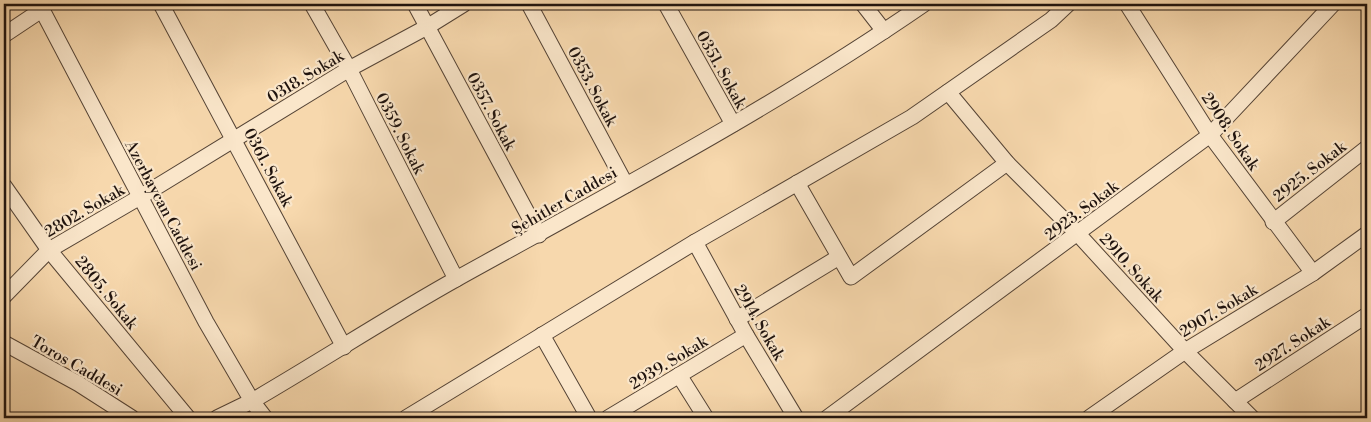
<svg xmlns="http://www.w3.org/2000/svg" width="1371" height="422" font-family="'Libre Bodoni',serif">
<rect width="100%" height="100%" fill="#f7d8ad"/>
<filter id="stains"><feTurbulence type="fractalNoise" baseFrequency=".004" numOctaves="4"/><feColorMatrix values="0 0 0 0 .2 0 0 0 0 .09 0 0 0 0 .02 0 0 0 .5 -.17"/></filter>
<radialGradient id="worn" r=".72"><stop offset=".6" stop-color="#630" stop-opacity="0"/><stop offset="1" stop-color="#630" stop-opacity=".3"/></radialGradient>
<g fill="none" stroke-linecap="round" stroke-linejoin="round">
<!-- minor casing -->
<g stroke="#554436" stroke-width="17">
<g id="minor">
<polyline points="39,4 206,322 252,401 265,418"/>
<polyline points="161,4 344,347"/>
<polyline points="312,4 349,69 456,279"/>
<polyline points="415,4 539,235"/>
<polyline points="529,4 626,185"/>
<polyline points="666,4 733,124"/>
<polyline points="863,4 884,31"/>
<polyline points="1127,4 1210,135 1313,273"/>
<polyline points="4,35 43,9"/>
<polyline points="948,92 1007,163 1078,234 1185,351 1252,418"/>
<polyline points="797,183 851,277 1007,163"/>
<polyline points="4,186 49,250 188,418"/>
<polyline points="1273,222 1367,148"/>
<polyline points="695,242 746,335 796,418"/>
<polyline points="4,296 49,250 140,197 349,69 427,27 464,4"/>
<polyline points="737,319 839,257"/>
<polyline points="542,335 589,418"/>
<polyline points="4,343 79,384 132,418"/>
<polyline points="679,375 706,418"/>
<polyline points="1235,401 1367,315"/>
<path d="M217,418L252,401C321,361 388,317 458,278C615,191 776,106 924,4"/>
<polyline points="406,418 695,242 912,117 1051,20 1068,4"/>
<polyline points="608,418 746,335"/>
<polyline points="827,418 1210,135 1333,4"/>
<polyline points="1089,418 1185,351 1313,273 1367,234"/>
</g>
</g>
<!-- minor -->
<use href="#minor" stroke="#fae6ca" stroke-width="15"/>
</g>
<g text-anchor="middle" stroke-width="4.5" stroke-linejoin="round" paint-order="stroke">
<!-- street labels -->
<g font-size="16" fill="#1f130e" stroke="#fae6ca">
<text transform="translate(722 69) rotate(61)" y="6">0351. Sokak</text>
<text transform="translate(305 76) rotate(-31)" y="6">0318. Sokak</text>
<text transform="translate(593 86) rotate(62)" y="6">0353. Sokak</text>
<text transform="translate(492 111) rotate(62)" y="6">0357. Sokak</text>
<text transform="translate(1231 131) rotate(56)" y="6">2908. Sokak</text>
<text transform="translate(401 133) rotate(63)" y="6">0359. Sokak</text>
<text transform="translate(269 167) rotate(62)" y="6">0361. Sokak</text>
<text transform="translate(1309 171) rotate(-38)" y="6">2925. Sokak</text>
<text transform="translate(564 200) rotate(-30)" y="6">Şehitler Caddesi</text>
<text transform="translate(164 205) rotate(62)" y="6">Azerbaycan Caddesi</text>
<text transform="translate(84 210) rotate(-30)" y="6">2802. Sokak</text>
<text transform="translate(1081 210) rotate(-37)" y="6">2923. Sokak</text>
<text transform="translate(1132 267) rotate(48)" y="6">2910. Sokak</text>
<text transform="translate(107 292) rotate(51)" y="6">2805. Sokak</text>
<text transform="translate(1218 310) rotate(-31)" y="6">2907. Sokak</text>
<text transform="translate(760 322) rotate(60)" y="6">2914. Sokak</text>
<text transform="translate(1292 343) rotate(-33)" y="6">2927. Sokak</text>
<text transform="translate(668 362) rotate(-31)" y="6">2939. Sokak</text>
<text transform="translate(77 365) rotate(30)" y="6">Toros Caddesi</text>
</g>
</g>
<!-- margin -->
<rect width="1371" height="422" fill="none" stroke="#f7d8ad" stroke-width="20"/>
<rect x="5" y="5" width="1361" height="412" fill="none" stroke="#1f130e" stroke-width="2.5"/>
<rect x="10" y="10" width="1351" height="402" fill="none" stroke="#1f130e"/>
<rect width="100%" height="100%" filter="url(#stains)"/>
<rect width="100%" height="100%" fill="url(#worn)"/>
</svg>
